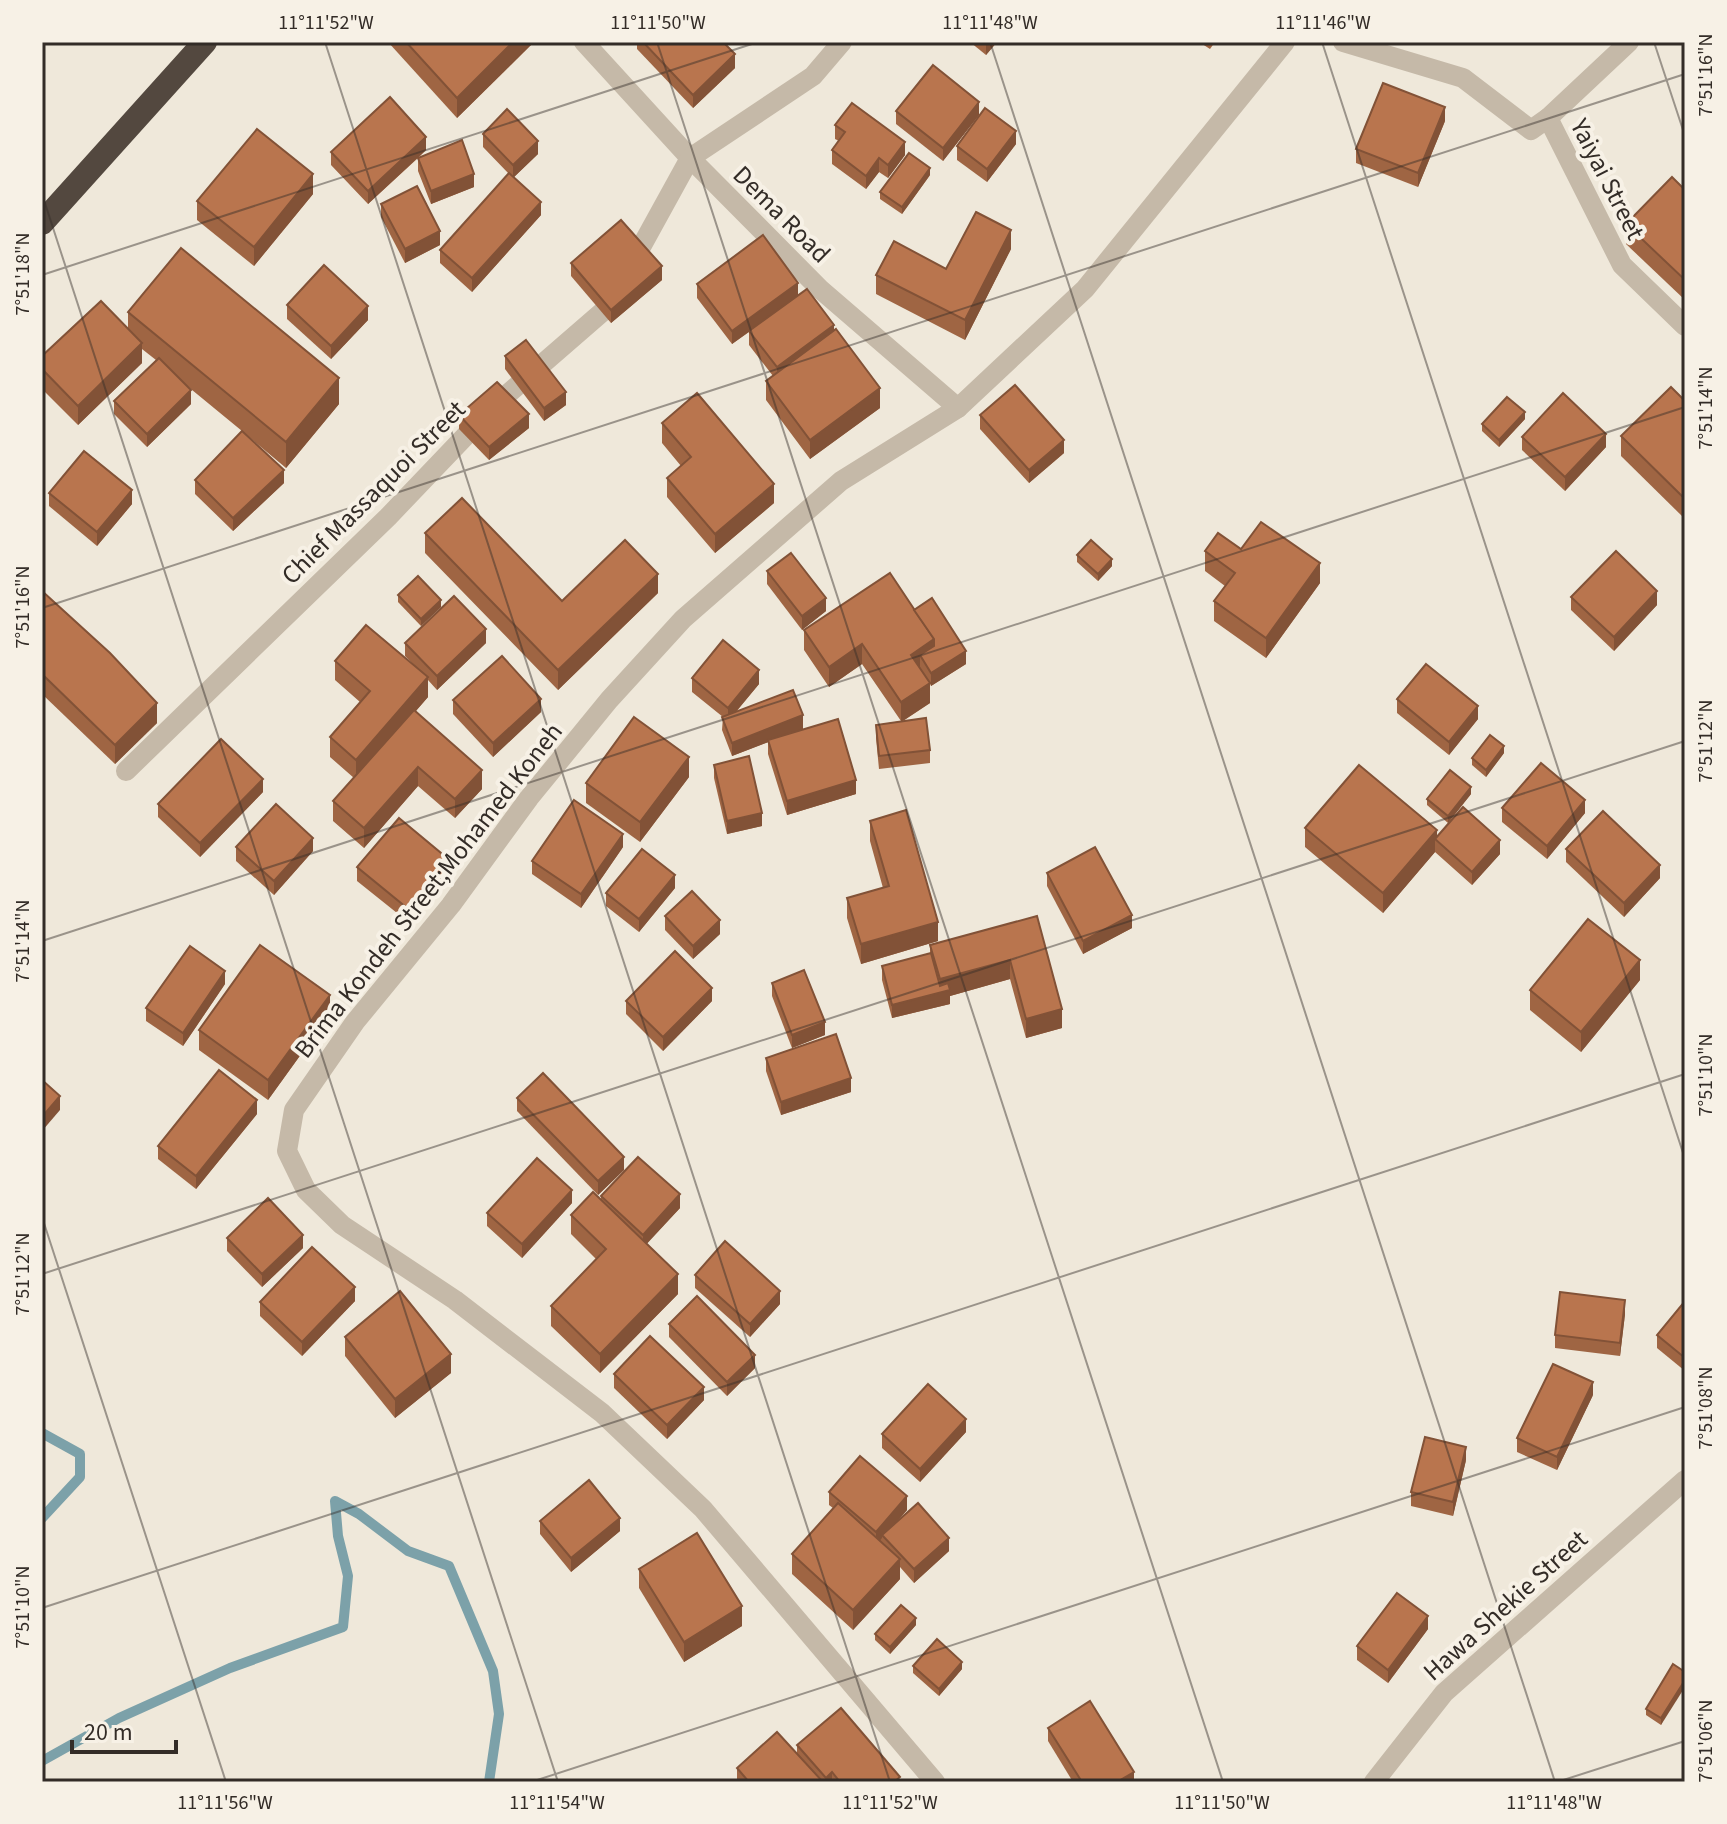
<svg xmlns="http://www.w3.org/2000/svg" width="1727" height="1824" font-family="'Source Sans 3',sans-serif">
<rect width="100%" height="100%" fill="#efe8da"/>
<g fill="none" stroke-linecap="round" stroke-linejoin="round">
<!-- stream -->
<g stroke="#7ca1a9" stroke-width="10">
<polyline points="42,1433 80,1454 80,1477 42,1518"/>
<polyline points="42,1761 119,1718 230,1668 343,1627 348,1576 338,1536 335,1501 359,1514 408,1551 449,1566 493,1671 499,1714 489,1782"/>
</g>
<!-- minor -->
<g stroke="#c5b9a8" stroke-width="20">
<polyline points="584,42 690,158 820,289 958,408"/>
<polyline points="1343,42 1463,78 1531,130 1548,118 1622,265 1685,326"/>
<polyline points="1548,118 1629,42"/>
<polyline points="126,771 388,517 495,405 608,307 690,158 813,76 842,42"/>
<polyline points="935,1782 703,1509 602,1413 455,1300 342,1225 306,1190 287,1151 294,1110 355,1022 451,905 529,798 609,700 683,619 841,481 958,408 1085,289 1285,42"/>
<polyline points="1374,1782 1444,1693 1685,1480"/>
</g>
<!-- highway -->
<polyline stroke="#53483f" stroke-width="24" points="42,223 205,42"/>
</g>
<!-- wall -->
<g fill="#9f6543">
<polygon points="388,42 534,42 457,118"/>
<polygon points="637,42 723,42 735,68 693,108 637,49"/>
<polygon points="970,42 997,42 986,55"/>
<polygon points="1199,42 1215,42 1210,49"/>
<polygon points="896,111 979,115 943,161 896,124"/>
<polygon points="1445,121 1418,187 1356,163 1356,149"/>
<polygon points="835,125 905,155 888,178 879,172 866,189 832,164 832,150 839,141 835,139"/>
<polygon points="483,134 538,154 514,177 541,215 472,292 440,263 440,250 509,174 483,147"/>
<polygon points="1016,144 987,182 957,160 957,146"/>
<polygon points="426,150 419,157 474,187 431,204 418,171 418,158 368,204 331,165 331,152"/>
<polygon points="930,175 902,214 880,199 880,192"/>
<polygon points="1685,190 1685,300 1626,244 1626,224"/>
<polygon points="313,194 254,266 197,220 197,201"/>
<polygon points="381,204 440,245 405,263 381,217"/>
<polygon points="1011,249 965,340 876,294 876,275 946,269"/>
<polygon points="571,263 662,280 611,323 571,276"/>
<polygon points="697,284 798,295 834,330 880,408 810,459 766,400 766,381 773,376 749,345 749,332 732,344 697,298"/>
<polygon points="287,305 368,320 331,359 287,319"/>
<polygon points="128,312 339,404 286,468 243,432 284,483 233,531 195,494 195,480 242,431 186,385 191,404 147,447 114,414 114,401 156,360 142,349 142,363 78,425 42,389 42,356 128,329"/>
<polygon points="505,356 566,405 544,421 505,369"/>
<polygon points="1685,401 1685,519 1621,456 1621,436"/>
<polygon points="459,415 529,428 489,460 459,429"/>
<polygon points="980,415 1064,453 1029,483 980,429"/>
<polygon points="1525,419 1499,447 1482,431 1482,424"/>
<polygon points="662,423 774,503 715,553 667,497 667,478 681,466 662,443"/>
<polygon points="1522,437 1606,447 1565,491 1522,450"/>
<polygon points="49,493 132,504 97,546 49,506"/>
<polygon points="425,533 562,601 658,593 558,690 425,553"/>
<polygon points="1205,551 1320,583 1266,658 1214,621 1214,601 1225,586 1205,571"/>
<polygon points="1077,555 1112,566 1098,581 1077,562"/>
<polygon points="767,571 826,611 802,630 767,584"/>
<polygon points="42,591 157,723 115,764 42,694"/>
<polygon points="398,595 441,607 421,626 398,602"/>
<polygon points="1571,597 1657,605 1614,651 1571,610"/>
<polygon points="914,610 966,664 931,686 930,684 930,703 903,721 930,750 930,763 879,769 876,738 876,725 901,721 862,664 829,687 804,650 804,630"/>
<polygon points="405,643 486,643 437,690 428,680 428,697 415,712 482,789 455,818 418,786 364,848 333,821 333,801 354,778 330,757 330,737 360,702 335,680 335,661 416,667 405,656"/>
<polygon points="692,678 759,684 736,712 803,729 790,734 856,794 787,815 768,754 768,742 732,756 722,730 723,717 692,692"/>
<polygon points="1397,699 1478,719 1449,755 1397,713"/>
<polygon points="453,700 541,712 493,757 453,714"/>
<polygon points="1504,753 1486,777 1472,765 1472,758"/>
<polygon points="714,765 762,826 727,834 714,778"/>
<polygon points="689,777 640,842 586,803 586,783"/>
<polygon points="263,792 200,857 158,817 158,804"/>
<polygon points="1471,794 1448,823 1427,805 1427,799"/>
<polygon points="1502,808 1585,813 1547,859 1502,822"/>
<polygon points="870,821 938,941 861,964 847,918 847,898 883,888 870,841"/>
<polygon points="1305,828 1437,836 1500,854 1472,885 1435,852 1383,913 1305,847"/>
<polygon points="236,847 313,851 274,895 236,861"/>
<polygon points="623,847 581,908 532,874 532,861"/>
<polygon points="1566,849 1660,878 1624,917 1566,862"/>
<polygon points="357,867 453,876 412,925 357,881"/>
<polygon points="1047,873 1132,928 1083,954 1047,886"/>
<polygon points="675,888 639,932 606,906 606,893"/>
<polygon points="665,916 720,934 693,959 665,930"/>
<polygon points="1037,916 1062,1028 1026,1038 1010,979 950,996 950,1004 892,1018 882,980 882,966 930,953 930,945"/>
<polygon points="1640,980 1581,1052 1530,1010 1530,990"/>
<polygon points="772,983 825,1035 792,1048 772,996"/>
<polygon points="225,984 183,1046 146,1021 146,1008"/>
<polygon points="626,1001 712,1001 663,1051 626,1014"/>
<polygon points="330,1014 268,1100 199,1050 199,1030"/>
<polygon points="766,1058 851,1092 781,1115 766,1071"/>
<polygon points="517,1098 624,1170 598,1195 517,1111"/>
<polygon points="257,1114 196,1189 158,1159 158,1146"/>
<polygon points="601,1196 680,1208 646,1244 678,1294 600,1373 551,1326 551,1306 596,1259 571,1234 571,1215 601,1201"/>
<polygon points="572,1203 522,1258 487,1226 487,1213"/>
<polygon points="227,1238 303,1248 262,1287 227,1251"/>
<polygon points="695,1275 780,1304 750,1337 695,1288"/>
<polygon points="355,1301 302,1356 260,1316 260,1302"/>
<polygon points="1685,1301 1685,1371 1657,1348 1657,1335"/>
<polygon points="1625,1314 1620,1356 1555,1348 1555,1335"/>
<polygon points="669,1324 755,1368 727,1396 669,1337"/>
<polygon points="345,1337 451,1373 395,1418 345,1356"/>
<polygon points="614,1374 704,1400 667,1439 614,1388"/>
<polygon points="1593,1395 1557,1470 1517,1452 1517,1438"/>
<polygon points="966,1432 920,1482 882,1448 882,1434"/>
<polygon points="1466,1460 1453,1516 1411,1506 1411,1492"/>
<polygon points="829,1492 907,1510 895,1524 949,1551 914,1583 900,1567 900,1579 853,1630 792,1574 792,1554 833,1508 829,1505"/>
<polygon points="540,1521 620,1531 571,1572 540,1534"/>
<polygon points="639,1569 742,1626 684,1662 639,1588"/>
<polygon points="916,1625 890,1654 875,1640 875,1634"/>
<polygon points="1428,1629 1388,1683 1357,1660 1357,1646"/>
<polygon points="913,1666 962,1669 939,1696 913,1673"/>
<polygon points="1685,1672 1661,1725 1646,1715 1646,1709"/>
<polygon points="1048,1728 1134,1782 1073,1782 1048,1741"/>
<polygon points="797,1745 900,1782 737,1782 737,1768 797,1754"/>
</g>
<!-- shaded-wall -->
<g fill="#825237">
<polygon points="513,42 534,42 457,118 457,98"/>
<polygon points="986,42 997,42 986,55"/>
<polygon points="735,54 735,68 693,108 693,95"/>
<polygon points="979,102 979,115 943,161 943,148"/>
<polygon points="1445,107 1445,121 1418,187 1418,173"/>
<polygon points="1016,131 1016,144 987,182 987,169"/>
<polygon points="426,137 426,150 368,204 368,191"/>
<polygon points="538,141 538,154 513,178 513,165"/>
<polygon points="905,142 905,155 888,178 888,165"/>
<polygon points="879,158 879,172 866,189 866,176"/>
<polygon points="930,168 930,175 902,214 902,207"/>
<polygon points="313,174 313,194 254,266 254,247"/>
<polygon points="474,174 474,187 431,204 431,191"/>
<polygon points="541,202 541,215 472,292 472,278"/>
<polygon points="1011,230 1011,249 965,340 965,320"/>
<polygon points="440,231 440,245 405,263 405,249"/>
<polygon points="662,266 662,280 611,323 611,310"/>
<polygon points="798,283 798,296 732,344 732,331"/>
<polygon points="368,306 368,320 331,359 331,346"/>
<polygon points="834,325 834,338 777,381 777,367"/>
<polygon points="142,343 142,363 78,425 78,406"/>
<polygon points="339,378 339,404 286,468 286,442"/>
<polygon points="880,388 880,408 810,459 810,440"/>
<polygon points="191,390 191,404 147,447 147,434"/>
<polygon points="566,392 566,405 544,421 544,408"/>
<polygon points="1525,412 1525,419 1499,447 1499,440"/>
<polygon points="529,414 529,428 489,460 489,447"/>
<polygon points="1606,434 1606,447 1565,491 1565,477"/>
<polygon points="1064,440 1064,453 1029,483 1029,470"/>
<polygon points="284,470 284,483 233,531 233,518"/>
<polygon points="774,484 774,503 715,553 715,534"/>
<polygon points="132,490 132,504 97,546 97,532"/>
<polygon points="1112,559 1112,566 1098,581 1098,574"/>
<polygon points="1320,563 1320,583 1266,658 1266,638"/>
<polygon points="658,574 658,593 558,690 558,670"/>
<polygon points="1657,591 1657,605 1614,651 1614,637"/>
<polygon points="826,598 826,611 802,630 802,616"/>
<polygon points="441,600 441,607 421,626 421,619"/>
<polygon points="486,629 486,643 437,690 437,676"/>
<polygon points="934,639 934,659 920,655 920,668 911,655"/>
<polygon points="862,644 862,664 829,687 829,667"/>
<polygon points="966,651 966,664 931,686 931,673"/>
<polygon points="759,670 759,684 728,721 728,708"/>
<polygon points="428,677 428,697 356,780 356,760"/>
<polygon points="930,683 930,703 901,722 901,702"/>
<polygon points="541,699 541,712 493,757 493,743"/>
<polygon points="157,703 157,723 115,764 115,745"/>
<polygon points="1478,706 1478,719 1449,755 1449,742"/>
<polygon points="803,715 803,729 732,756 732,743"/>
<polygon points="1504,746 1504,753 1486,777 1486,770"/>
<polygon points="689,757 689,777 640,842 640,822"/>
<polygon points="418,767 418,786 364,848 364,828"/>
<polygon points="482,770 482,789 455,818 455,799"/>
<polygon points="263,779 263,792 200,857 200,843"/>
<polygon points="856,780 856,794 787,815 787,801"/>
<polygon points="1471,787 1471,794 1448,823 1448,816"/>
<polygon points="1585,800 1585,813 1547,859 1547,846"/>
<polygon points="762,813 762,826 727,834 727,821"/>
<polygon points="1437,830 1437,841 1435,839 1435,852 1383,913 1383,893"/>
<polygon points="623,834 623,847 581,908 581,894"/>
<polygon points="313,838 313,851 274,895 274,881"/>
<polygon points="1500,840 1500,854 1472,885 1472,872"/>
<polygon points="453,863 453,876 412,925 412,912"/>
<polygon points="1660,865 1660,878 1624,917 1624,903"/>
<polygon points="675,875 675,888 639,932 639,919"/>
<polygon points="1132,915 1132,928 1083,954 1083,941"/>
<polygon points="720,920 720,934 693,959 693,946"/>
<polygon points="938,922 938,941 861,964 861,944"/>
<polygon points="1010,960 1010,979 950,996 950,1004 892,1018 892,1005 940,993 940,979"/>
<polygon points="1640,960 1640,980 1581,1052 1581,1032"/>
<polygon points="225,971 225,984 183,1046 183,1033"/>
<polygon points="712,988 712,1001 663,1051 663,1037"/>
<polygon points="330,995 330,1014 268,1100 268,1080"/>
<polygon points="1062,1009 1062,1028 1026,1038 1026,1019"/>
<polygon points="825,1022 825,1035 792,1048 792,1035"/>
<polygon points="851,1078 851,1092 781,1115 781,1102"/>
<polygon points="60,1096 60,1110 42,1131 42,1117"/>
<polygon points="257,1100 257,1114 196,1189 196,1176"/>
<polygon points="624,1157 624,1170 598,1195 598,1181"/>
<polygon points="572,1190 572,1203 522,1258 522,1244"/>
<polygon points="680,1194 680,1208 643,1248 643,1235"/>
<polygon points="303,1235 303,1248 262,1287 262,1274"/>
<polygon points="678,1274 678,1294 600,1373 600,1354"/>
<polygon points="355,1287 355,1301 302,1356 302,1342"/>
<polygon points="780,1291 780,1304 750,1337 750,1324"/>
<polygon points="1625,1300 1625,1314 1620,1356 1620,1343"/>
<polygon points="451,1354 451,1373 395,1418 395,1399"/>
<polygon points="755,1355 755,1368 727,1396 727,1382"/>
<polygon points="1593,1382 1593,1395 1557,1470 1557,1457"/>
<polygon points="704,1387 704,1400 667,1439 667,1425"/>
<polygon points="966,1419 966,1432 920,1482 920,1469"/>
<polygon points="1466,1447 1466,1460 1453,1516 1453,1502"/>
<polygon points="907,1496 907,1510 884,1536 882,1535 882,1538 876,1545 876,1532"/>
<polygon points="620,1518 620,1531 571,1572 571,1558"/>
<polygon points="949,1538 949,1551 914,1583 914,1569"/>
<polygon points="900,1559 900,1579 853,1630 853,1610"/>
<polygon points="742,1606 742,1626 684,1662 684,1642"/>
<polygon points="1428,1616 1428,1629 1388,1683 1388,1670"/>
<polygon points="916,1618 916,1625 890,1654 890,1647"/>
<polygon points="962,1662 962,1669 939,1696 939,1689"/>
<polygon points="1685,1680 1685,1687 1661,1725 1661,1718"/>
<polygon points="832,1772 832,1782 826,1782 826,1778"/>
<polygon points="1134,1772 1134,1782 1117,1782"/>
</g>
<!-- building -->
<g fill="#b9754e" stroke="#825237" stroke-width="2">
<polygon points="406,42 513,42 457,98"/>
<polygon points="643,42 723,42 735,54 693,95"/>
<polygon points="933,65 979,102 943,148 896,111"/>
<polygon points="1383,83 1445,107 1418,173 1356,149"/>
<polygon points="390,97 426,137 368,191 331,152"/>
<polygon points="852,103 905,142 888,165 879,158 866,176 832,150 845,132 835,125"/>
<polygon points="985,108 1016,131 987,169 957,146"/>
<polygon points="507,109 538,141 513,165 483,134"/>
<polygon points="257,129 313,174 254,247 197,201"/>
<polygon points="462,140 474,174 431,191 418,158"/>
<polygon points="909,153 930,168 902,207 880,192"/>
<polygon points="509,173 541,202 472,278 440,250"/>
<polygon points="1672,177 1685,190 1685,280 1626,224"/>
<polygon points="417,186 440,231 405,249 381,204"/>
<polygon points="976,212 1011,230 965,320 876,275 894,241 946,269"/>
<polygon points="621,220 662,266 611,310 571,263"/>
<polygon points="763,235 798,283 732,331 697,284"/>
<polygon points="181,248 339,378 286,442 128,312"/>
<polygon points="324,265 368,306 331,346 287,305"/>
<polygon points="807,289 834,325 777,367 749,331"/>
<polygon points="101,301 142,343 78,406 42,369 42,356"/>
<polygon points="836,329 880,388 810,440 766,381"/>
<polygon points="526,340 566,392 544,408 505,356"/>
<polygon points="159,358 191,390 147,434 114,401"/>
<polygon points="497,382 529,414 489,447 459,415"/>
<polygon points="1015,385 1064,440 1029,470 980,415"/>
<polygon points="1671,387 1685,401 1685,499 1621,436"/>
<polygon points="697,393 774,484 715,534 667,478 691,457 662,423"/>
<polygon points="1563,393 1606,434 1565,477 1522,437"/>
<polygon points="1507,397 1525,412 1499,440 1482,424"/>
<polygon points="242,431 284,470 233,518 195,480"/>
<polygon points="84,451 132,490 97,532 49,493"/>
<polygon points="462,498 562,601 625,540 658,574 558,670 425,533"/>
<polygon points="1261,522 1320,563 1266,638 1214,601 1235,573 1205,551 1218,533 1241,549"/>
<polygon points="1091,540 1112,559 1098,574 1077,555"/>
<polygon points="1616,551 1657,591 1614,637 1571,597"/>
<polygon points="791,553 826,598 802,616 767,571"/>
<polygon points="890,573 934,639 911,655 930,683 901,702 862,644 829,667 804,630"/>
<polygon points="418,576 441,600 421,619 398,595"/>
<polygon points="42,591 110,653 157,703 115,745 42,674"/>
<polygon points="454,596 486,629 437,676 405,643"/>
<polygon points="932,598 966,651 931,673 920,655 934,646 934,639 914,610"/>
<polygon points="366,625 428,677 356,760 330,737 370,691 335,661"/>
<polygon points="723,640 759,670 728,708 692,678"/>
<polygon points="502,656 541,699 493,743 453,700"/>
<polygon points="1426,664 1478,706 1449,742 1397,699"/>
<polygon points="793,690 803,715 732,743 722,717"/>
<polygon points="414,710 482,770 455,799 418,767 364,828 333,801"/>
<polygon points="634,717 689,757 640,822 586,783"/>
<polygon points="926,718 930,750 879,756 876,725"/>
<polygon points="838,719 856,780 787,801 768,740"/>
<polygon points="1490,735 1504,746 1486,770 1472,758"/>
<polygon points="221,739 263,779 200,843 158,804"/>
<polygon points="749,756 762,813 727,821 714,765"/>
<polygon points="1541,763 1585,800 1547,846 1502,808"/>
<polygon points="1359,765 1437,830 1383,893 1305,828"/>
<polygon points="1450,770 1471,787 1448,816 1427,799"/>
<polygon points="574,800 623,834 581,894 532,861"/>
<polygon points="276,804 313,838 274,881 236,847"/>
<polygon points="1463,807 1500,840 1472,872 1435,839"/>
<polygon points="906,810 938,922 861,944 847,898 889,886 870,821"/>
<polygon points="1603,811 1660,865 1624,903 1566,849"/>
<polygon points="399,818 453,863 412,912 357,867"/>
<polygon points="1095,847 1132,915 1083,941 1047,873"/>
<polygon points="642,849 675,875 639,919 606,893"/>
<polygon points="692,891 720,920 693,946 665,916"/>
<polygon points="1037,916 1062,1009 1026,1019 1010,960 940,979 930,945"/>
<polygon points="1588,919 1640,960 1581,1032 1530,990"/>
<polygon points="260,945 330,995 268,1080 199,1030"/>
<polygon points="190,946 225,971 183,1033 146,1008"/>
<polygon points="675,951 712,988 663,1037 626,1001"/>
<polygon points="931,953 940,986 948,983 950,990 892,1005 882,966"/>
<polygon points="804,970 825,1022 792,1035 772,983"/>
<polygon points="836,1034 851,1078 781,1102 766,1058"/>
<polygon points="219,1070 257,1100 196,1176 158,1146"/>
<polygon points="543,1073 624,1157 598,1181 517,1098"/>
<polygon points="42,1080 60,1096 42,1117"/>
<polygon points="638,1157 680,1194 643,1235 601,1196"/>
<polygon points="537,1158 572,1190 522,1244 487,1213"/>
<polygon points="593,1192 678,1274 600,1354 551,1306 606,1249 571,1215"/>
<polygon points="268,1198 303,1235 262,1274 227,1238"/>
<polygon points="725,1241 780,1291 750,1324 695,1275"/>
<polygon points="312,1247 355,1287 302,1342 260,1302"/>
<polygon points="400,1291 451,1354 395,1399 345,1337"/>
<polygon points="1560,1292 1625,1300 1620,1343 1555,1335"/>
<polygon points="697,1296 755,1355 727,1382 669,1324"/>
<polygon points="1685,1301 1685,1358 1657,1335"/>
<polygon points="650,1336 704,1387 667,1425 614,1374"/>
<polygon points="1553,1364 1593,1382 1557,1457 1517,1438"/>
<polygon points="928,1384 966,1419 920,1469 882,1434"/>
<polygon points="1425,1437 1466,1447 1453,1502 1411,1492"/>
<polygon points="860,1456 907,1496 876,1532 829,1492"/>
<polygon points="589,1480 620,1518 571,1558 540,1521"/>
<polygon points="838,1503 900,1559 853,1610 792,1554"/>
<polygon points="918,1503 949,1538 914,1569 882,1535"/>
<polygon points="697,1533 742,1606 684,1642 639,1569"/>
<polygon points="1397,1593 1428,1616 1388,1670 1357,1646"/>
<polygon points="901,1605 916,1618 890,1647 875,1634"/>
<polygon points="937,1639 962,1662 939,1689 913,1666"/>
<polygon points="1673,1664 1685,1672 1685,1680 1661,1718 1646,1709"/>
<polygon points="1090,1701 1134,1772 1117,1782 1082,1782 1048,1728"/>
<polygon points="841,1708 900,1777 894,1782 840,1782 832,1772 826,1778 797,1745"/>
<polygon points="777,1732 823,1782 749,1782 737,1768"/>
</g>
<!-- ticks -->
<path fill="none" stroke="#332c27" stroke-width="2" stroke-opacity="0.45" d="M325,42L890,1782M657,42L1223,1782M990,42L1555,1782M1322,42L1685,1159M1654,42L1685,136M42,194L558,1782M42,275L758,42M42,608L1685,74M42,941L1685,407M42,1217L226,1782M42,1274L1685,741M42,1608L1685,1074M531,1782L1685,1407M1557,1782L1685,1741"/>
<g text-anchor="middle" stroke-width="8" stroke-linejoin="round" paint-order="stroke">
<!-- street labels -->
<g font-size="26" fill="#332c27" stroke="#f7f1e6">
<text transform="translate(1608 179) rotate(63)" y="9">Yaiyai Street</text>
<text transform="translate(782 214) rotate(45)" y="9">Dema Road</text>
<text transform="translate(373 492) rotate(-45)" y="9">Chief Massaquoi Street</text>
<text transform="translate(428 890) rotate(-52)" y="9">Brima Kondeh Street;Mohamed Koneh</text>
<text transform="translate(1505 1605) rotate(-42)" y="9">Hawa Shekie Street</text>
</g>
</g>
<!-- border -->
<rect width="1727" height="1824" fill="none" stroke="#f7f1e6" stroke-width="88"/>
<!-- scale -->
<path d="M72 1740v12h104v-12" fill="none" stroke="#332c27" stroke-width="4"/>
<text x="84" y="1740" font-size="24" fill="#332c27" stroke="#f7f1e6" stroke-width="6" paint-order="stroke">20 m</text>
<rect x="44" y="44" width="1639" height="1736" fill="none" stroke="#332c27" stroke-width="3"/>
<g font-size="20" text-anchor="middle" fill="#332c27">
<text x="326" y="29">11°11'52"W</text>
<text x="658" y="29">11°11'50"W</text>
<text x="990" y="29">11°11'48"W</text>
<text x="1323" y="29">11°11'46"W</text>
<text transform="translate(1705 75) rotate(-90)" y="7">7°51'16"N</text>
<text transform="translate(22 274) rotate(-90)" y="7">7°51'18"N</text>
<text transform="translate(1705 408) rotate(-90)" y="7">7°51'14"N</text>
<text transform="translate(22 607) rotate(-90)" y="7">7°51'16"N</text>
<text transform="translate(1705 741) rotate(-90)" y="7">7°51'12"N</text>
<text transform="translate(22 941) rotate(-90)" y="7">7°51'14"N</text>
<text transform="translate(1705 1075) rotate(-90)" y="7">7°51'10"N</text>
<text transform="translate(22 1274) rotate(-90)" y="7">7°51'12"N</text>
<text transform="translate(1705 1408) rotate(-90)" y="7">7°51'08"N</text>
<text transform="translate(22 1607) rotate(-90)" y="7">7°51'10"N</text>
<text transform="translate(1705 1741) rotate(-90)" y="7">7°51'06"N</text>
<text x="225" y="1809">11°11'56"W</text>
<text x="557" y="1809">11°11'54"W</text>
<text x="890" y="1809">11°11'52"W</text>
<text x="1222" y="1809">11°11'50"W</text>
<text x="1554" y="1809">11°11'48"W</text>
</g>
</svg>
